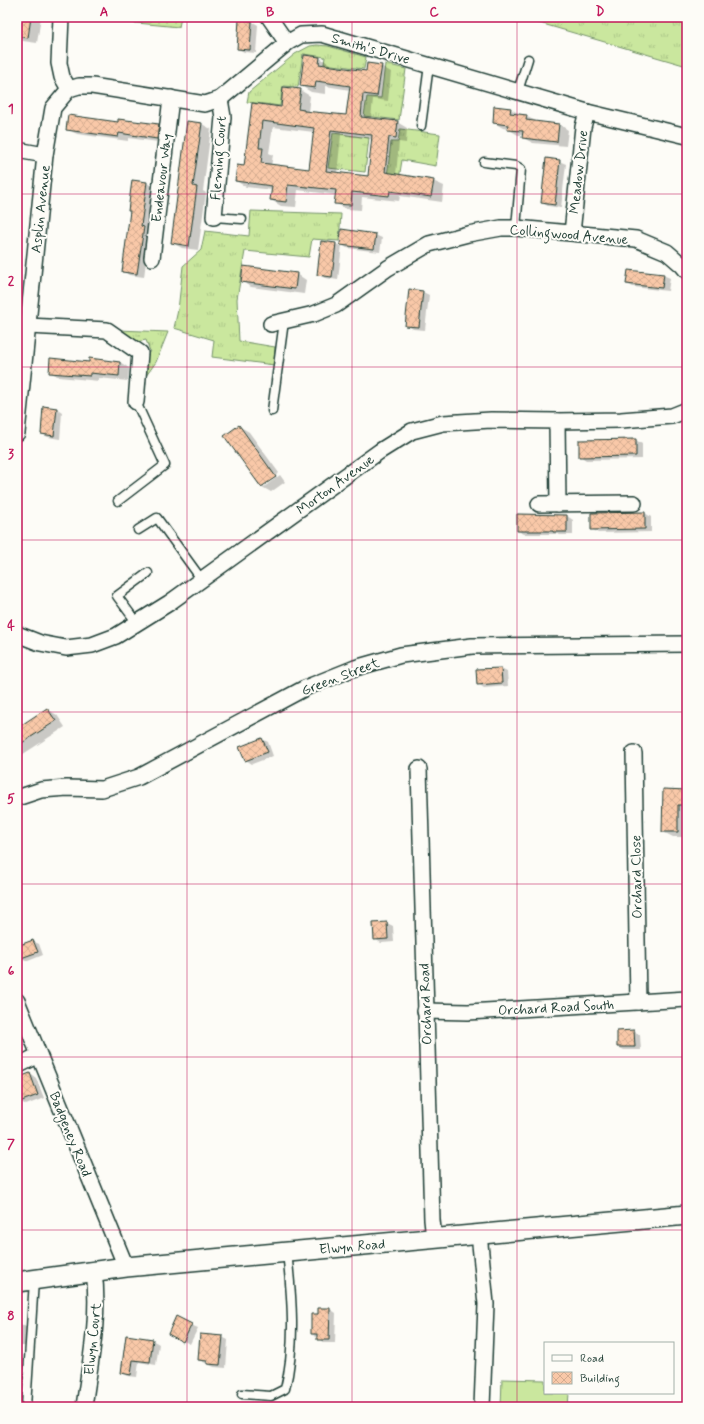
<svg xmlns="http://www.w3.org/2000/svg" width="704" height="1424" font-family="Mynerve,sans-serif">
<defs>
<pattern id="grass-tufts" width="24" height="20" patternUnits="userSpaceOnUse"><rect width="24" height="20" fill="#cae79e"/><path d="M3 7l-1-3M5 7V3M7 7l1-3M15 17l-1-3M17 17v-4M19 17l1-3" fill="none" stroke="#adc789"/></pattern>
<pattern id="park-dots" width="8" height="8" patternUnits="userSpaceOnUse"><rect width="8" height="8" fill="#cae79e"/><path d="M2 2h.1M6 6h.1" fill="none" stroke="#adc789" stroke-width="1.8" stroke-linecap="round"/></pattern>
<pattern id="building-cross-hatch" width="8" height="8" patternUnits="userSpaceOnUse"><rect width="8" height="8" fill="#f9c8a8"/><path d="M0 0l8 8M0 8l8-8" fill="none" stroke="#d5ad91"/></pattern>
</defs>
<rect width="100%" height="100%" fill="#fdfcf7"/>
<filter id="ink" filterUnits="userSpaceOnUse"><feTurbulence type="fractalNoise" baseFrequency=".025" numOctaves="2"/><feDisplacementMap in="SourceGraphic" scale="8" xChannelSelector="R" yChannelSelector="G"/><feConvolveMatrix kernelMatrix="1 2 1 2 8 2 1 2 1" color-interpolation-filters="sRGB"/></filter>
<g filter="url(#ink)">
<!-- grass -->
<g fill="url(#grass-tufts)" stroke="#749269">
<polygon points="519,17 687,17 687,66"/>
<polygon points="317,45 328,46 366,57 364,69 324,64 325,57 303,54 298,87 283,86 280,106 247,102 249,92 295,54 310,46"/>
<polygon points="385,64 406,69 399,120 364,116 367,97 381,98"/>
<polygon points="400,129 440,134 436,166 402,160 399,179 387,177 391,142 398,142"/>
<polygon points="333,133 369,138 365,172 328,168"/>
<polygon points="251,211 341,214 339,241 312,239 309,257 245,251 237,299 239,341 275,347 274,365 212,357 214,340 174,328 178,310 183,266 201,250 205,231 249,236"/>
<polygon points="118,330 168,332 156,362 146,376 146,357 150,351 146,340 137,342"/>
</g>
<!-- park -->
<polygon fill="url(#park-dots)" stroke="#749269" points="117,17 181,17 179,27 116,21"/>
<!-- pitch -->
<polygon fill="#cae79e" stroke="#749269" points="502,1379 545,1380 545,1393 569,1393 568,1407 501,1407"/>
<!-- shadow -->
<g fill="#0003" fill-rule="evenodd">
<polygon points="17,17 41,17 37,43 23,41 17,37"/>
<polygon points="235,17 253,17 253,22 258,25 256,53 244,52 238,49 239,22 235,19"/>
<path d="M320,58L330,64V67L367,72L381,66L391,72L388,101L373,99L371,119L397,122L407,128L406,143L399,142L396,175L433,181L444,186L442,202L400,196L399,201L362,197L361,210L346,209L335,203L336,195L298,190L296,207L281,206L271,200L272,190L246,187L236,181L245,167L253,104L282,108L300,90L310,96L308,112L347,117L350,90L326,86L325,94L311,92L301,86ZM273,127L314,132L310,170L271,166L273,155L269,153ZM341,135L373,139L369,177L337,174Z"/>
<polygon points="510,109 536,121 559,124 568,130 566,146 533,143 523,138 524,135 518,135 508,129 503,128 494,123"/>
<polygon points="119,123 158,125 168,131 166,143 128,138 128,141 77,134 67,129"/>
<polygon points="202,124 211,129 203,191 206,193 198,250 182,248 172,243"/>
<polygon points="559,161 566,164 561,208 548,206 542,203"/>
<polygon points="133,181 147,183 153,187 147,230 150,231 144,277 129,275 123,271 131,211"/>
<polygon points="342,231 375,235 382,238 380,252 347,248 342,245 338,280 325,278 319,275 336,244 340,246"/>
<polygon points="297,274 306,280 304,294 251,287 242,282"/>
<polygon points="663,275 670,278 668,291 633,287 627,284"/>
<polygon points="423,292 429,295 425,330 413,329 406,325"/>
<polygon points="120,362 129,368 128,381 99,378 99,381 59,377 50,372 89,363"/>
<polygon points="56,408 62,412 60,439 48,437 42,434"/>
<polygon points="239,426 249,432 279,473 264,484 264,487 280,475 285,482 271,492 262,487 226,436"/>
<polygon points="636,440 642,444 642,459 586,460 580,456"/>
<polygon points="645,513 651,517 651,532 598,533 592,529"/>
<polygon points="567,516 573,520 573,535 560,535 557,534 524,534 518,531"/>
<polygon points="501,669 507,672 508,686 484,688 478,684 477,670"/>
<polygon points="47,709 57,715 65,727 17,758 17,729"/>
<polygon points="262,739 268,742 273,756 252,764 246,760"/>
<polygon points="664,790 687,791 687,837 673,837 663,832"/>
<polygon points="387,923 393,926 394,942 381,943 375,939"/>
<polygon points="33,941 39,944 43,955 28,961 21,958 17,947"/>
<polygon points="634,1031 640,1035 641,1050 624,1050 618,1047 618,1032"/>
<polygon points="30,1074 36,1078 44,1098 26,1105 23,1103 18,1104 17,1104 17,1079"/>
<polygon points="319,1309 330,1309 336,1313 335,1343 324,1343 312,1334 319,1315"/>
<polygon points="17,1324 24,1325 30,1328 29,1346 17,1346"/>
<polygon points="191,1325 198,1328 190,1344 175,1337"/>
<polygon points="127,1336 152,1340 159,1344 156,1365 139,1362 137,1377 128,1376 122,1372"/>
<polygon points="222,1337 228,1340 226,1368 214,1367 199,1360"/>
</g>
<!-- building -->
<g fill="url(#building-cross-hatch)" stroke="#1f3d34" fill-rule="evenodd">
<polygon points="17,17 31,17 28,38 17,36"/>
<polygon points="239,20 252,21 250,50 237,49"/>
<path d="M304,55L320,57L319,64L346,68L366,71L367,63L382,65L377,96L363,94L361,117L398,121L396,138L389,137L385,172L434,180L431,197L390,191L389,196L352,192L351,205L334,204L336,190L288,185L286,202L270,200L272,186L235,181L237,165L244,166L252,103L281,107L283,87L301,89L298,109L304,110V111L346,115L350,86L316,81L315,88L300,86ZM262,121L314,128L309,169L261,163L263,148H259ZM331,130L372,135L368,176L326,171Z"/>
<polygon points="494,106 511,108 510,113 527,115 526,120 559,124 557,142 522,138 523,131 507,130 508,125 493,123"/>
<polygon points="68,115 118,122 118,119 159,124 157,139 119,133 118,137 66,130"/>
<polygon points="187,121 202,123 193,186 197,187 189,246 171,243"/>
<polygon points="546,158 560,160 555,205 541,203"/>
<polygon points="132,180 147,182 141,226 144,227 137,274 122,272 130,211 128,211"/>
<polygon points="341,229 376,234 374,249 340,245"/>
<polygon points="321,241 336,243 332,277 317,275"/>
<polygon points="243,266 297,273 295,289 241,282"/>
<polygon points="628,270 664,274 662,288 626,284"/>
<polygon points="409,289 423,291 419,327 405,326"/>
<polygon points="50,358 89,362 89,358 120,362 119,376 90,373 90,376 49,373"/>
<polygon points="43,406 57,408 54,436 41,434"/>
<polygon points="239,425 276,477 261,487 224,436"/>
<polygon points="636,439 636,456 579,457 579,440"/>
<polygon points="645,512 645,529 591,530 591,513"/>
<polygon points="517,514 567,515 567,532 553,532 553,531 517,531"/>
<polygon points="501,668 502,683 477,685 476,669"/>
<polygon points="47,708 56,721 17,746 17,728"/>
<polygon points="262,738 268,752 245,761 239,747"/>
<polygon points="663,789 687,790 687,805 678,805 678,832 662,832"/>
<polygon points="387,922 388,939 374,940 373,923"/>
<polygon points="33,940 38,952 21,958 17,946"/>
<polygon points="634,1030 635,1047 617,1047 617,1031"/>
<polygon points="30,1073 38,1095 19,1102 17,1095 17,1078"/>
<polygon points="318,1308 330,1308 329,1340 317,1340 317,1334 311,1334 311,1314 318,1314"/>
<polygon points="176,1316 192,1324 183,1342 168,1334"/>
<polygon points="200,1334 223,1336 220,1365 207,1364 207,1361 198,1360"/>
<polygon points="126,1335 153,1339 150,1362 133,1360 131,1375 121,1373"/>
</g>
<g fill="none" stroke-linecap="round" stroke-linejoin="round">
<!-- service casing -->
<g stroke="#1f3d34" stroke-width="11">
<g id="service">
<polyline points="518,91 528,59"/>
<polyline points="421,126 429,65"/>
<polyline points="484,162 516,166 521,169 516,228"/>
<polyline points="214,217 242,219"/>
<polyline points="272,411 284,321"/>
<polyline points="118,501 165,465 136,402"/>
<polyline points="138,530 157,518 202,580"/>
<polyline points="137,623 117,596 148,573"/>
<path d="M242,1394L271,1396L285,1389C296,1345 292,1297 287,1252"/>
<polyline points="26,1407 34,1280"/>
</g>
</g>
<!-- minor casing -->
<g stroke="#1f3d34" stroke-width="18">
<g id="minor">
<polyline points="269,17 287,43"/>
<polyline points="69,89 79,86 92,86 205,104 220,99 287,43 301,35 322,34 587,112 687,136"/>
<polyline points="17,150 45,155"/>
<polyline points="214,217 223,117 220,99"/>
<polyline points="572,233 583,127 587,112"/>
<polyline points="152,258 171,98"/>
<polyline points="271,324 314,314 336,305 388,268 429,244 468,234 501,228 516,228 636,239 667,252 682,265 687,271"/>
<polyline points="28,326 107,330 140,353 136,402"/>
<polyline points="557,421 558,504"/>
<polyline points="17,433 45,155 53,108 69,89 62,77 59,63 61,17"/>
<polyline points="539,504 634,503"/>
<polyline points="17,634 40,643 66,648 92,645 116,636 169,603 380,451 412,431 443,423 491,420 557,421 621,420 672,416 687,410"/>
<polyline points="634,753 638,1002"/>
<polyline points="419,769 432,1220 434,1238"/>
<polyline points="17,798 41,790 67,788 102,789 139,777 305,688 355,668 401,655 472,646 687,644"/>
<polyline points="17,1001 126,1267"/>
<polyline points="425,1011 468,1012 687,999"/>
<polyline points="17,1066 39,1055"/>
<polyline points="479,1234 486,1304 482,1407"/>
<path d="M84,1407C90,1362 100,1317 94,1271"/>
</g>
</g>
<!-- tertiary casing -->
<g stroke="#1f3d34" stroke-width="22">
<polyline id="tertiary" points="17,1282 126,1267 687,1215"/>
</g>
<!-- service -->
<use href="#service" stroke="#fdfcf7" stroke-width="8"/>
<!-- minor -->
<use href="#minor" stroke="#fdfcf7" stroke-width="15"/>
<!-- tertiary -->
<use href="#tertiary" stroke="#fdfcf7" stroke-width="19"/>
</g>
</g>
<!-- grid -->
<path fill="none" stroke="#c2185b" stroke-width="1" stroke-opacity="0.55" d="M187,17V1407M352,17V1407M517,17V1407M17,194H687M17,367H687M17,540H687M17,712H687M17,884H687M17,1057H687M17,1230H687"/>
<g text-anchor="middle" stroke-width="4" stroke-linejoin="round" paint-order="stroke">
<!-- street labels -->
<g font-size="14" fill="#1f3d34" stroke="#fdfcf7">
<text transform="translate(371 48) rotate(16)" y="5">Smith's Drive</text>
<text transform="translate(218 158) rotate(-86)" y="5">Fleming Court</text>
<text transform="translate(578 172) rotate(-84)" y="5">Meadow Drive</text>
<text transform="translate(161 178) rotate(-83)" y="5">Endeavour Way</text>
<text transform="translate(40 209) rotate(-84)" y="5">Asplin Avenue</text>
<text transform="translate(569 234) rotate(5)" y="5">Collingwood Avenue</text>
<text transform="translate(335 484) rotate(-36)" y="5">Morton Avenue</text>
<text transform="translate(340 676) rotate(-21)" y="5">Green Street</text>
<text transform="translate(636 877) rotate(-91)" y="5">Orchard Close</text>
<text transform="translate(425 1004) rotate(-92)" y="5">Orchard Road</text>
<text transform="translate(556 1007) rotate(-3)" y="5">Orchard Road South</text>
<text transform="translate(71 1134) rotate(68)" y="5">Badgeney Road</text>
<text transform="translate(352 1246) rotate(-5)" y="5">Elwyn Road</text>
<text transform="translate(92 1339) rotate(-84)" y="5">Elwyn Court</text>
</g>
</g>
<!-- margin -->
<rect width="704" height="1424" fill="none" stroke="#fdfcf7" stroke-width="44"/>
<!-- legend -->
<rect x="544" y="1342" width="130" height="52" fill="#fdfcf7" stroke="#a4b0a9"/>
<rect x="552" y="1355" width="20" height="6" fill="#fdfcf7" stroke="#a4b0a9"/>
<text x="580" y="1362" font-size="12" fill="#1f3d34">Road</text>
<rect x="552" y="1372" width="20" height="12" fill="url(#building-cross-hatch)" stroke="#a4b0a9"/>
<text x="580" y="1382" font-size="12" fill="#1f3d34">Building</text>
<rect x="22" y="22" width="660" height="1380" fill="none" stroke="#c2185b" stroke-width="1.5"/>
<g font-size="13" text-anchor="middle" font-weight="bold" fill="#c2185b">
<text x="104" y="16">A</text>
<text x="270" y="16">B</text>
<text x="434" y="16">C</text>
<text x="600" y="16">D</text>
<text x="11" y="113">1</text>
<text x="11" y="285">2</text>
<text x="11" y="458">3</text>
<text x="11" y="630">4</text>
<text x="11" y="803">5</text>
<text x="11" y="975">6</text>
<text x="11" y="1148">7</text>
<text x="11" y="1320">8</text>
</g>
</svg>
